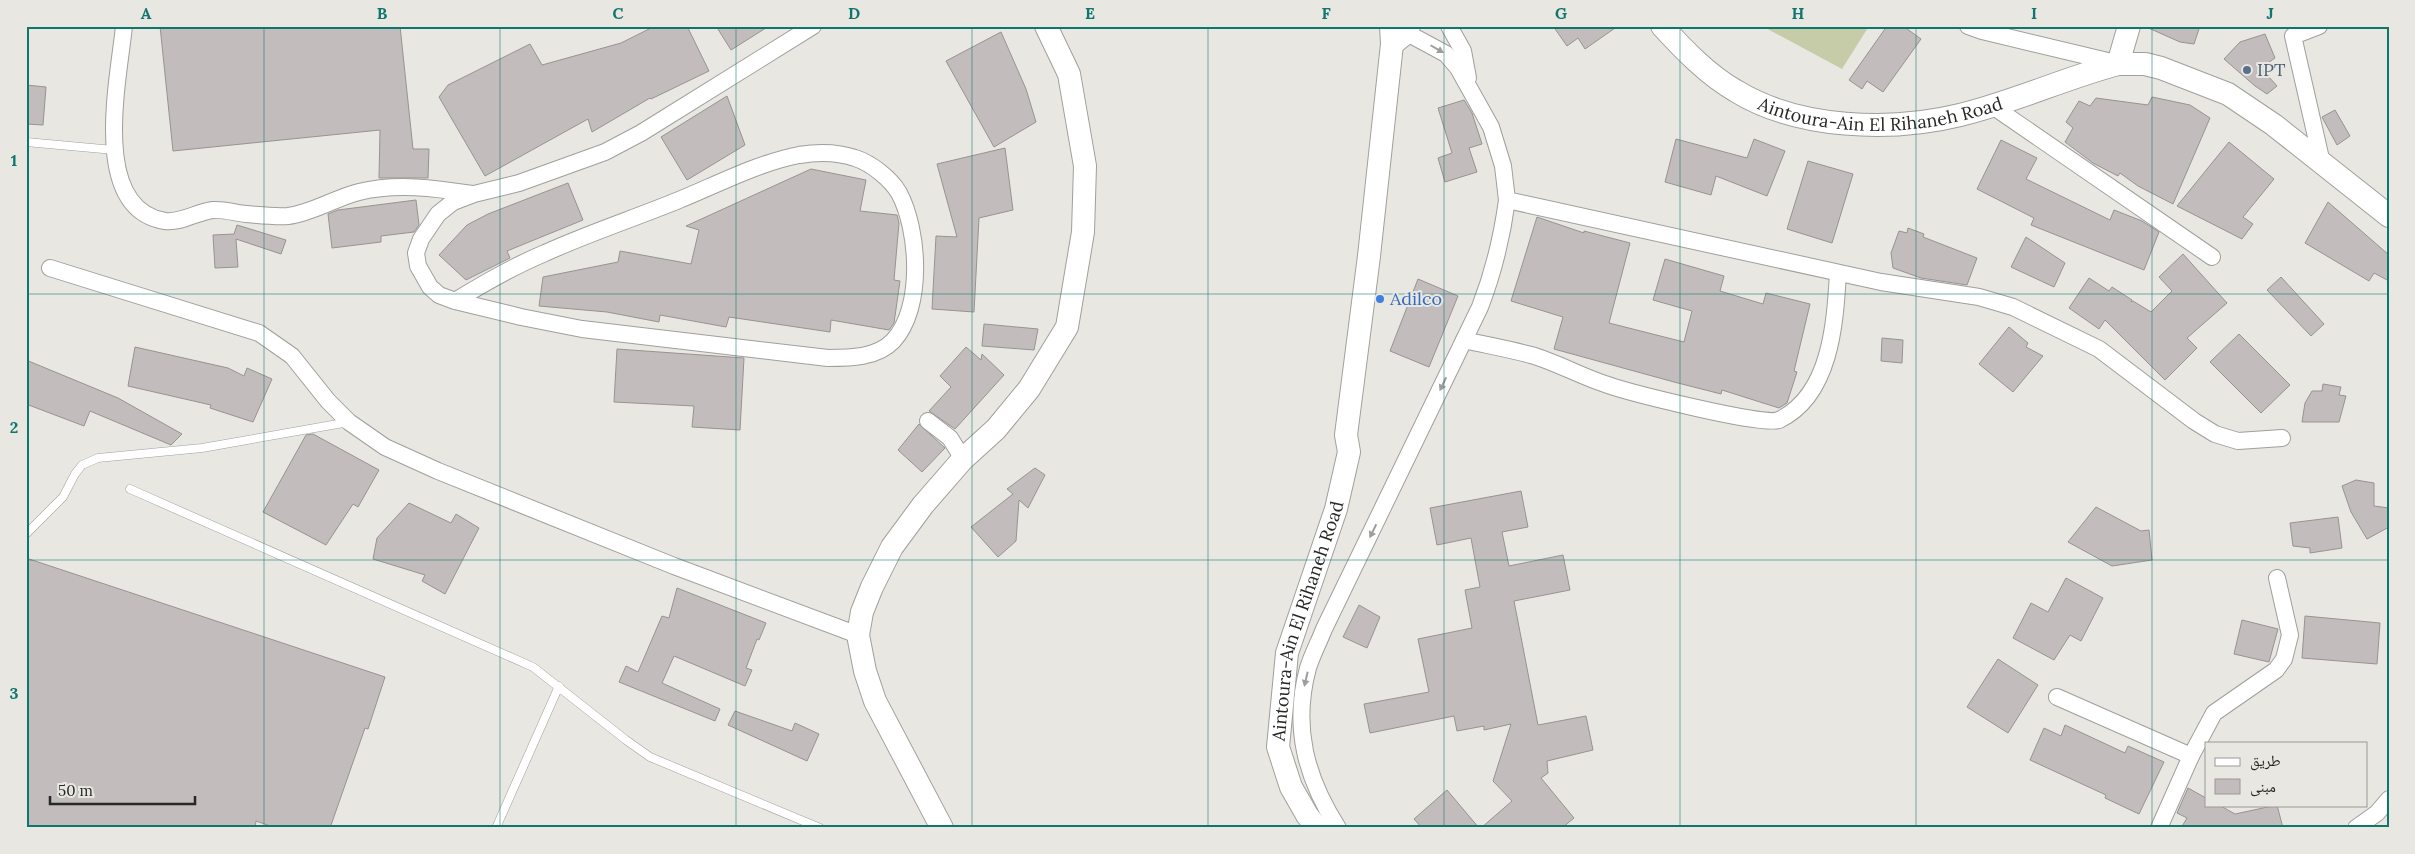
<svg xmlns="http://www.w3.org/2000/svg" width="2415" height="854" font-family="Lora,'Noto Naskh Arabic',serif">
<rect width="100%" height="100%" fill="#e8e7e2"/>
<!-- green -->
<polygon fill="#c6cba8" points="1762,26 1869,26 1842,69"/>
<!-- building -->
<g fill="#c2bdbc" stroke="#979391">
<polygon points="160,26 400,26 413,149 429,149 428,178 379,178 380,130 173,151"/>
<polygon points="655,26 687,26 709,71 651,99 650,98 592,132 588,119 485,176 439,97 448,85 530,44 542,65 621,43"/>
<polygon points="716,26 769,26 731,50"/>
<polygon points="1553,26 1618,26 1585,49 1578,38 1567,46"/>
<polygon points="1887,26 1903,26 1921,39 1883,92 1867,81 1862,89 1849,80"/>
<polygon points="2144,26 2200,26 2194,44 2180,42"/>
<polygon points="1001,32 1026,89 1036,122 994,147 946,61"/>
<polygon points="2265,34 2275,58 2261,68 2277,86 2267,94 2255,86 2224,59 2240,42"/>
<polygon points="26,85 46,87 43,125 26,124"/>
<polygon points="727,96 745,145 687,180 661,137"/>
<polygon points="2152,97 2190,105 2210,118 2173,204 2138,186 2120,173 2118,176 2093,163 2065,142 2073,128 2066,122 2079,101 2090,106 2096,98 2148,105"/>
<polygon points="1464,100 1472,113 1482,144 1469,148 1477,172 1445,182 1438,158 1452,153 1438,108"/>
<polygon points="2335,110 2350,136 2337,145 2322,117"/>
<polygon points="1676,139 1747,158 1754,139 1785,151 1767,196 1716,176 1711,195 1665,182"/>
<polygon points="2001,140 2037,158 2026,179 2110,220 2114,210 2142,221 2159,232 2144,270 2031,225 2034,218 1977,189"/>
<polygon points="2229,142 2274,179 2243,217 2253,224 2242,239 2177,206"/>
<polygon points="1005,148 1013,210 979,218 974,312 932,309 936,236 957,237 937,164"/>
<polygon points="1808,161 1853,174 1832,243 1787,229"/>
<polygon points="811,169 866,180 860,211 897,215 899,223 894,280 900,281 894,323 889,330 831,320 830,332 729,317 726,327 660,315 659,322 607,312 539,306 543,277 618,262 620,251 691,264 699,230 686,226"/>
<polygon points="568,183 583,220 507,251 510,258 466,280 439,255 467,225 488,214"/>
<polygon points="416,200 419,225 414,232 381,236 381,242 332,248 328,214 338,210"/>
<polygon points="2328,202 2389,255 2389,281 2374,273 2369,281 2305,243"/>
<polygon points="1537,217 1584,233 1584,231 1630,243 1609,323 1684,342 1692,311 1653,300 1665,259 1724,276 1720,291 1763,304 1766,293 1810,304 1794,371 1797,372 1787,403 1779,408 1722,390 1721,394 1674,382 1554,349 1563,317 1511,301"/>
<polygon points="237,225 286,240 281,254 236,239 238,267 215,268 213,235 234,234"/>
<polygon points="1908,228 1924,234 1923,237 1977,258 1967,285 1921,278 1893,268 1891,253 1899,231 1907,233"/>
<polygon points="2026,237 2065,263 2054,287 2011,267"/>
<polygon points="2183,254 2227,303 2187,338 2197,348 2165,380 2105,320 2099,329 2069,308 2089,278 2109,291 2112,287 2132,300 2131,302 2133,301 2151,312 2172,291 2159,277"/>
<polygon points="2281,277 2324,324 2311,336 2267,290"/>
<polygon points="1418,279 1458,296 1429,367 1390,351"/>
<polygon points="984,324 1038,329 1034,350 982,346"/>
<polygon points="2009,327 2028,343 2026,347 2043,356 2013,392 1979,364"/>
<polygon points="2239,334 2290,385 2261,413 2210,362"/>
<polygon points="1882,338 1903,340 1902,363 1881,361"/>
<polygon points="135,347 228,368 244,376 247,368 272,379 253,422 210,408 211,405 128,386"/>
<polygon points="966,347 981,360 982,354 1004,375 955,429 929,411 951,387 940,376"/>
<polygon points="617,349 744,358 740,430 692,427 694,406 614,402"/>
<polygon points="26,360 118,398 182,434 171,445 90,411 84,426 26,404"/>
<polygon points="2323,384 2341,387 2339,395 2346,396 2339,422 2302,422 2305,403 2312,391 2322,391"/>
<polygon points="919,424 945,448 922,472 898,450"/>
<polygon points="313,434 379,470 358,507 353,504 326,545 263,512 306,435"/>
<polygon points="1035,468 1045,475 1028,508 1019,500 1016,541 998,557 971,527 1013,494 1007,489"/>
<polygon points="2356,480 2374,483 2374,506 2389,508 2389,527 2367,539 2351,512 2342,486"/>
<polygon points="1521,491 1528,527 1502,532 1509,566 1563,555 1570,590 1514,601 1538,725 1586,716 1593,750 1547,761 1548,773 1541,778 1574,818 1562,828 1481,828 1512,801 1493,781 1511,724 1484,730 1484,726 1457,731 1454,716 1370,733 1364,704 1429,692 1418,639 1472,628 1465,590 1480,587 1471,538 1437,545 1430,508"/>
<polygon points="409,503 451,523 456,514 479,528 445,594 422,581 425,575 373,559 377,538"/>
<polygon points="2096,507 2141,531 2149,530 2152,560 2112,566 2068,542"/>
<polygon points="2338,517 2342,548 2310,553 2310,548 2293,546 2290,523"/>
<polygon points="26,558 385,677 368,729 365,728 330,828 276,828 256,821 255,828 26,828"/>
<polygon points="2066,578 2103,598 2081,641 2070,635 2054,660 2013,638 2031,603 2048,612"/>
<polygon points="677,588 766,623 759,640 757,639 746,668 752,670 745,686 674,656 662,683 720,709 715,721 619,682 626,666 638,672 662,616 669,618"/>
<polygon points="1359,605 1380,617 1367,648 1343,637"/>
<polygon points="2305,616 2380,623 2377,664 2302,658"/>
<polygon points="2242,620 2278,629 2269,662 2234,654"/>
<polygon points="1998,659 2038,685 2008,733 1967,707"/>
<polygon points="735,711 792,731 795,723 819,734 807,761 728,725"/>
<polygon points="2065,725 2125,753 2128,746 2164,762 2139,814 2105,798 2106,795 2030,760 2044,728 2061,736"/>
<polygon points="2188,788 2206,798 2206,805 2219,805 2235,814 2277,805 2283,828 2181,828 2187,818 2177,813"/>
<polygon points="1447,790 1479,828 1422,828 1414,819"/>
</g>
<g fill="none" stroke-linecap="round" stroke-linejoin="round">
<!-- lane casing -->
<g stroke="#a19f9b" stroke-width="9">
<g id="lane">
<polyline points="26,142 114,150"/>
<polyline points="130,489 533,667 626,740 650,757 820,828"/>
<polyline points="26,534 63,497 75,474 82,465 98,458 202,448 349,422"/>
<polyline points="496,828 559,686"/>
</g>
</g>
<!-- street casing -->
<g stroke="#a19f9b" stroke-width="18">
<g id="street">
<path d="M124,26C119,78 89,209 165,221C182,223 196,212 213,210C224,209 235,213 246,214C259,215 274,217 288,216C312,213 335,198 359,192C396,183 435,188 472,194"/>
<polyline points="1449,26 1463,51 1468,78"/>
<polyline points="1968,26 1982,31 2116,63"/>
<polyline points="2319,26 2293,36 2322,163"/>
<polyline points="1396,27 1446,54 1458,68 1491,127 1503,166 1507,200 1881,282 1979,297 2013,307 2099,349 2194,421 2215,434 2238,441 2282,438"/>
<polyline points="1991,105 2212,257"/>
<polyline points="50,268 259,333 292,356 328,401 349,422 385,447 438,471 674,566 858,635"/>
<path d="M455,301C484,283 514,266 545,253C589,233 635,218 679,200C718,184 758,163 799,155C817,152 838,152 855,158C871,163 891,179 899,193C919,230 924,308 893,341C877,358 849,358 828,358L582,329L521,317L455,301L439,295L430,287L418,266L416,253L421,239L438,214L453,202L474,194L519,183L605,152L641,133L813,26"/>
<path d="M1464,340C1486,345 1509,349 1531,355C1556,362 1580,376 1605,384C1627,392 1765,427 1779,420C1831,395 1835,323 1838,273"/>
<polyline points="928,421 950,438 963,459"/>
<polyline points="2057,697 2191,756 2159,828"/>
<polyline points="2191,756 2214,713 2276,670 2284,659 2290,635 2277,578"/>
<path d="M1338,828C1306,778 1292,727 1308,668C1312,655 1319,642 1324,629L1480,307C1494,271 1502,237 1507,200"/>
<polyline points="2356,828 2377,813 2389,799"/>
</g>
</g>
<!-- secondary casing -->
<g stroke="#a19f9b" stroke-width="24">
<g id="secondary">
<path id="s1" d="M1662,26C1684,50 1708,75 1736,91C1798,129 1891,132 1960,115C2014,102 2065,78 2118,64H2145L2161,68L2228,94L2274,125L2389,216"/>
<polyline points="1392,44 1406,33 1409,26"/>
<polyline points="2118,64 2129,26"/>
<polyline points="942,828 875,701 865,671 858,635 862,612 872,587 892,547 923,505 963,459 996,429 1029,389 1067,327 1083,232 1085,166 1069,74 1046,26"/>
<path id="s2" d="M1317,828L1307,815L1291,787L1278,747L1287,653L1336,509L1349,452L1346,435L1369,256L1392,44L1391,26"/>
</g>
</g>
<!-- lane -->
<use href="#lane" stroke="#fff" stroke-width="8"/>
<!-- street -->
<use href="#street" stroke="#fff" stroke-width="16"/>
<!-- secondary -->
<use href="#secondary" stroke="#fff" stroke-width="22"/>
</g>
<!-- one-way arrows -->
<defs><path id="oneway-solid" d="M-6-.8H1V-3.2L6.5 0L1 3.2V.8H-6Z" transform="scale(1.25)"/></defs>
<g fill="#9e9e9d">
<use href="#oneway-solid" transform="translate(1437 49) rotate(30)"/>
<use href="#oneway-solid" transform="translate(1443 384) rotate(115)"/>
<use href="#oneway-solid" transform="translate(1373 531) rotate(116)"/>
<use href="#oneway-solid" transform="translate(1306 679) rotate(103)"/>
</g>
<!-- grid -->
<path fill="none" stroke="#0f766e" stroke-width="1" stroke-opacity="0.55" d="M264,26V828M500,26V828M736,26V828M972,26V828M1208,26V828M1444,26V828M1680,26V828M1916,26V828M2152,26V828M26,294H2389M26,560H2389"/>
<!-- markers -->
<circle fill="#5c6f8a" stroke="#e8e7e2" stroke-width="2" cx="2247" cy="70" r="5"/>
<circle fill="#3f7fe0" stroke="#e8e7e2" stroke-width="2" cx="1380" cy="299" r="5"/>
<g text-anchor="middle" stroke-width="4" stroke-linejoin="round" paint-order="stroke">
<!-- service labels -->
<g font-size="18" fill="#4e5e75" stroke="#e8e7e2" text-anchor="start">
<text x="2257" y="76">IPT</text>
</g>
<!-- street labels -->
<g font-size="18" fill="#272725" stroke="#e8e7e2">
<text dy="6" stroke="none"><textPath href="#s1" startOffset="249">Aintoura-Ain El Rihaneh Road</textPath></text>
<text dy="6" stroke="none"><textPath href="#s2" startOffset="221">Aintoura-Ain El Rihaneh Road</textPath></text>
</g>
<!-- shop labels -->
<g font-size="18" fill="#366cbe" stroke="#e8e7e2" text-anchor="start">
<text x="1390" y="305">Adilco</text>
</g>
</g>
<!-- border -->
<rect width="2415" height="854" fill="none" stroke="#e8e7e2" stroke-width="55"/>
<!-- legend -->
<rect x="2205" y="742" width="162" height="65" fill="#e8e7e2" stroke="#9b9a96"/>
<rect x="2215" y="758" width="25" height="8" fill="#ffffff" stroke="#9b9a96"/>
<text x="2250" y="766" font-size="15" fill="#272725">طريق</text>
<rect x="2215" y="779" width="25" height="15" fill="#c2bdbc" stroke="#9b9a96"/>
<text x="2250" y="792" font-size="15" fill="#272725">مبنى</text>
<!-- scale -->
<path d="M50 796v8h145v-8" fill="none" stroke="#272725" stroke-width="2.5"/>
<text x="58" y="796" font-size="15" fill="#272725" stroke="#e8e7e2" stroke-width="4" paint-order="stroke">50 m</text>
<rect x="28" y="28" width="2360" height="798" fill="none" stroke="#0f766e" stroke-width="2"/>
<g font-size="16" text-anchor="middle" font-weight="bold" fill="#0f766e">
<text x="146" y="19">A</text>
<text x="382" y="19">B</text>
<text x="618" y="19">C</text>
<text x="854" y="19">D</text>
<text x="1090" y="19">E</text>
<text x="1326" y="19">F</text>
<text x="1561" y="19">G</text>
<text x="1798" y="19">H</text>
<text x="2034" y="19">I</text>
<text x="2270" y="19">J</text>
<text x="14" y="166">1</text>
<text x="14" y="433">2</text>
<text x="14" y="699">3</text>
</g>
</svg>
